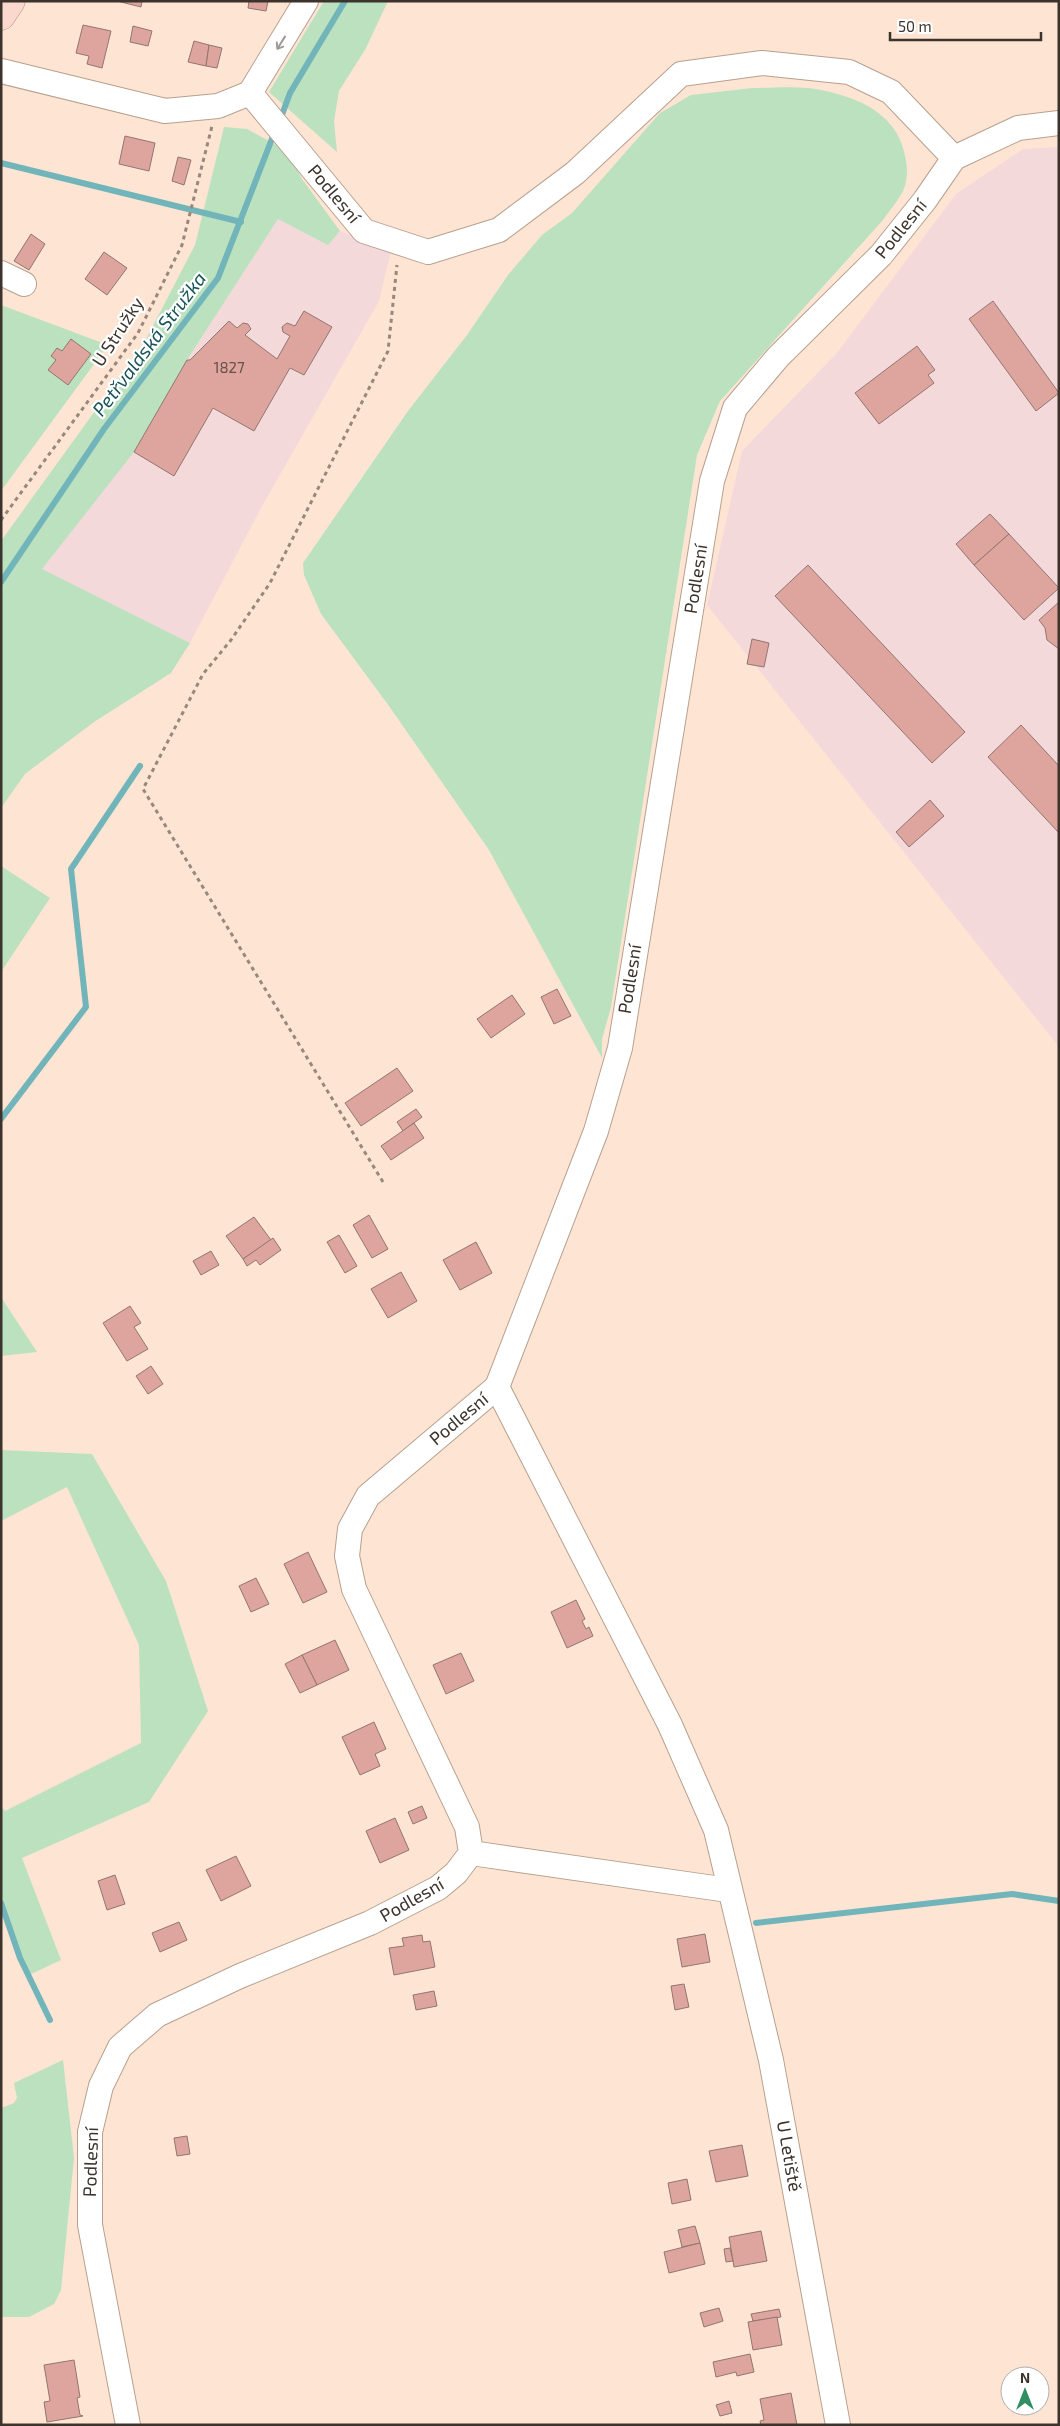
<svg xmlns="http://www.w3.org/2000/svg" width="1060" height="2426" font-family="'Exo 2',sans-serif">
<rect width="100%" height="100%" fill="#fee5d3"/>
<!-- industrial -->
<g fill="#f4d9da">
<polygon points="1059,147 1059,1047 707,605 742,451 836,354 956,194 1023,149"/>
<polygon points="278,219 328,244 340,231 391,251 379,301 261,508 190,643 41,569 134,452 187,360"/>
</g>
<!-- green -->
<g fill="#bbe1bf">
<polygon points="324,1 388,1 366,48 339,91 334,121 337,152 269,92"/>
<path d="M752,88C775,88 803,85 826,91C865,100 900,117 906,161C908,170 907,183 903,191C898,201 890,210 883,220L720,401L697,455L611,1007L602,1039V1058L489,850L389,706L321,614L304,575L303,563L408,411L467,335L508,275L542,235L572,213L660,113L691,95Z"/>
<polygon points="224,127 247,129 289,152 302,179 340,231 328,245 278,219 187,360 134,452 42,569 190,643 171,673 94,722 25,774 1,808 1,541 144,343 195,245"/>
<polygon points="1,305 108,345 1,491"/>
<polygon points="1,866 50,898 1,972"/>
<polygon points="1,1297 37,1352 1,1356"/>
<polygon points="1,1450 92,1454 166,1581 208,1711 149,1802 22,1858 61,1960 29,1975 1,1904 1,1807 5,1811 141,1743 139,1645 67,1487 1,1521"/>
<polygon points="63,2060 74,2158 61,2290 54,2304 29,2317 1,2317 1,2108 14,2103 17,2098 14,2083"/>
</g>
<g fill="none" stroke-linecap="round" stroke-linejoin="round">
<!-- stream -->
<g stroke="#71b4ba" stroke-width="6">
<polyline points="280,120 290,93 345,1"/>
<polyline points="1,163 241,222"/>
<polyline points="1,582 104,429 218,278 275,131"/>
<polyline points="1,1119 86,1007 71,869 140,766"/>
<polyline points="1,1903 20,1958 50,2020"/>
<polyline points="756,1923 1012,1894 1059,1901"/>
</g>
</g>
<!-- building -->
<g fill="#dea59e" stroke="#927571">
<polygon points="117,1 142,1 141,7"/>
<polygon points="249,1 268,1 266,11 248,8"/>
<polygon points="83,25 111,31 102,68 87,64 89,56 76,53"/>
<polygon points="133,26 152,31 148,46 130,42"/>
<polygon points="194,41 209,45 206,66 188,62"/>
<polygon points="209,45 222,48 217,68 206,66"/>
<polygon points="125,136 155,143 149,171 119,164"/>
<polygon points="178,157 191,160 184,185 172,181"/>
<polygon points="31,234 45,244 29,270 14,261"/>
<polygon points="104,252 127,268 107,295 85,279"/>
<polygon points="993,301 1059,393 1036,411 969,319"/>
<polygon points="304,311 332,327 304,375 290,368 254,431 213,408 174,476 134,452 187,360 190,360 229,321 237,328 243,323 248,324 251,329 245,335 277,359 290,336 283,332 282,327 287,323 295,326"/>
<polygon points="71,339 91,354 68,385 48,370 56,360 51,356 57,348 62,351"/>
<polygon points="917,346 935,370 928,375 934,383 879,424 855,393"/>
<polygon points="990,514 1009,534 974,565 956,544"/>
<polygon points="1009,534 1059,588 1024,620 974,565"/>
<polygon points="808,565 965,732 932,763 775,596"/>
<polygon points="1059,602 1059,649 1047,640 1045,628 1039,620"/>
<polygon points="752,639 769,643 764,667 747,664"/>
<polygon points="1021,725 1059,766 1059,833 988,757"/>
<polygon points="930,800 944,816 909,847 896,832"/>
<polygon points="557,989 571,1016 554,1024 541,997"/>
<polygon points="512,995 525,1014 491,1038 477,1019"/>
<polygon points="397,1068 413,1091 361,1126 345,1103"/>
<polygon points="416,1109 422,1117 403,1131 397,1122"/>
<polygon points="414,1123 424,1138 391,1160 381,1146"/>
<polygon points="369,1215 388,1249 372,1258 353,1225"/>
<polygon points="254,1217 271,1240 243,1259 226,1236"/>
<polygon points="339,1235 357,1266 345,1273 327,1242"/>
<polygon points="273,1238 281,1250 260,1265 256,1260 247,1266 243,1259"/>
<polygon points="476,1242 492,1273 460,1290 443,1260"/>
<polygon points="211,1251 219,1265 201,1275 193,1261"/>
<polygon points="401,1272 417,1301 388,1318 371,1289"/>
<polygon points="130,1306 141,1323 134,1327 148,1349 127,1361 103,1323"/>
<polygon points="151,1366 163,1384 148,1394 136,1376"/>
<polygon points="308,1552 327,1592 303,1603 284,1564"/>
<polygon points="256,1578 269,1604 251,1612 239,1586"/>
<polygon points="576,1600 585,1619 582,1621 586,1629 589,1627 593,1636 567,1648 551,1612"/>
<polygon points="335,1640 349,1670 317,1685 302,1655"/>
<polygon points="461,1653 474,1681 446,1694 433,1665"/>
<polygon points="302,1655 317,1685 300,1693 285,1664"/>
<polygon points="374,1722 386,1749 375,1754 380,1766 360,1775 342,1737"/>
<polygon points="422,1806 427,1818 413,1824 408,1812"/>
<polygon points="395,1818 409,1850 380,1863 366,1831"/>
<polygon points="236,1856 251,1886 221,1901 206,1870"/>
<polygon points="115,1875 125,1904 107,1910 98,1881"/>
<polygon points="179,1922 187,1940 160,1952 152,1933"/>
<polygon points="705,1934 710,1962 682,1967 677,1939"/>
<polygon points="422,1935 423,1942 430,1941 435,1967 394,1975 389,1948 404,1946 402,1938"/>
<polygon points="684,1984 689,2007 675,2010 671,1986"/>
<polygon points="434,1991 437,2006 416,2010 413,1995"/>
<polygon points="187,2136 190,2154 177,2156 174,2138"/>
<polygon points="742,2145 748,2176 716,2182 709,2151"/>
<polygon points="687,2179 691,2200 672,2204 668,2183"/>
<polygon points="695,2226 700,2243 682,2247 678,2230"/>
<polygon points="761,2231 767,2261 734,2267 729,2237"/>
<polygon points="700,2243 705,2264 669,2273 664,2252"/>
<polygon points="730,2248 733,2261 726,2262 724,2249"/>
<polygon points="719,2308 723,2321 704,2327 700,2313"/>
<polygon points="779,2309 781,2317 753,2321 751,2314"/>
<polygon points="777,2317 782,2345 753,2350 748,2322"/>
<polygon points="750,2354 754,2372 737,2376 736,2372 716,2377 713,2362"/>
<polygon points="74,2360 80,2397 77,2398 80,2415 83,2416 47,2422 44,2402 50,2401 44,2365"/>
<polygon points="791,2393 797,2425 761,2425 760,2421 764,2420 760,2399"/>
<polygon points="729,2401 732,2413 720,2416 716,2405"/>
</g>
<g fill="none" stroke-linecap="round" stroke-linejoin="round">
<!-- minor casing -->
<g stroke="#b7a08f" stroke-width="26">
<g id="minor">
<polyline points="1,71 165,111 218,106 250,93 306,1"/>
<polyline points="250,93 364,231 428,252 499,230 575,173 681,74 762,63 849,72 891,92 954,158"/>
<polyline points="954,158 1018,128 1059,123"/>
<polyline points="1,273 24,284"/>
<polyline points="497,1387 670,1725 716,1830 771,2060 838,2425"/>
<polyline points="471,1853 728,1890"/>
<polyline points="128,2425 90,2225 90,2132 101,2086 120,2047 157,2015 240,1976 370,1923 438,1888 456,1873 471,1853 467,1827 354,1589 347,1556 350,1529 368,1496 497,1387 596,1131 620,1048 712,481 735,408 778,357 881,255 925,200 954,158"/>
</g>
</g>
<!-- major casing -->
<g stroke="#b58d80" stroke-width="29">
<polyline id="major" points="1,16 11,1"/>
</g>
<!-- path -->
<g stroke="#98877b" stroke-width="3" stroke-dasharray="4 4" stroke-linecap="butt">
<polyline points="1,520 138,333 182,245 212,126"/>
<polyline points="383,1182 143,789 203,674 231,640 270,583 388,351 397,265"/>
</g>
<!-- minor -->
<use href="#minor" stroke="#fff" stroke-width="24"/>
<!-- major -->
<use href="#major" stroke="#fad8ce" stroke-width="28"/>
</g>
<!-- one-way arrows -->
<defs><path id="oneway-shaft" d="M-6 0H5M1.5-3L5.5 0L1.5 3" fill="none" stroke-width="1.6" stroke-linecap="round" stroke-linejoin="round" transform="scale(1.25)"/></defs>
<use stroke="#9e9996" href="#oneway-shaft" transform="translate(281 43) rotate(122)"/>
<g text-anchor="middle" stroke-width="4.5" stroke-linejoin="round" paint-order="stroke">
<!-- number labels -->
<g font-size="15" fill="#645048">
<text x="229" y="373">1827</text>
</g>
<!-- street labels -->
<g font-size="18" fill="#3c332c" stroke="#fff">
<text transform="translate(334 194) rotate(50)" y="6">Podlesní</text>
<text transform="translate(901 229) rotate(-51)" y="6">Podlesní</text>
<text transform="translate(118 332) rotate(-57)" y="6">U Stružky</text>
<text transform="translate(696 579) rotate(-81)" y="6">Podlesní</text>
<text transform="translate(630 979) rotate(-81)" y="6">Podlesní</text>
<text transform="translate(459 1419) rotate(-40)" y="6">Podlesní</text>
<text transform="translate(412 1900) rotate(-30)" y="6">Podlesní</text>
<text transform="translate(789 2156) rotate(80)" y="6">U Letiště</text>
<text transform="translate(91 2162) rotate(-88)" y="6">Podlesní</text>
</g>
<!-- water labels -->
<g font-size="19" font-style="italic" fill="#195358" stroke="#fff">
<text transform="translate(149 344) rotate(-53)" y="7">Petřvaldská Stružka</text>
</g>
</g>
<!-- border -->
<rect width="1060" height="2426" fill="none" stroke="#3c332c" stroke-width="5"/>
<!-- north arrow -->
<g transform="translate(1025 2391)"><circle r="24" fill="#ffffff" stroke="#b1adab"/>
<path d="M0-4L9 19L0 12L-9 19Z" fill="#338d62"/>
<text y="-8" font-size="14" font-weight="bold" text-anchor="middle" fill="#3c332c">N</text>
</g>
<!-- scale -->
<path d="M890 32v8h151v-8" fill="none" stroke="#3c332c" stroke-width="2.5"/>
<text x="898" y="32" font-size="15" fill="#3c332c" stroke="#ffffff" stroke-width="4" paint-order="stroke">50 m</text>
</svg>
